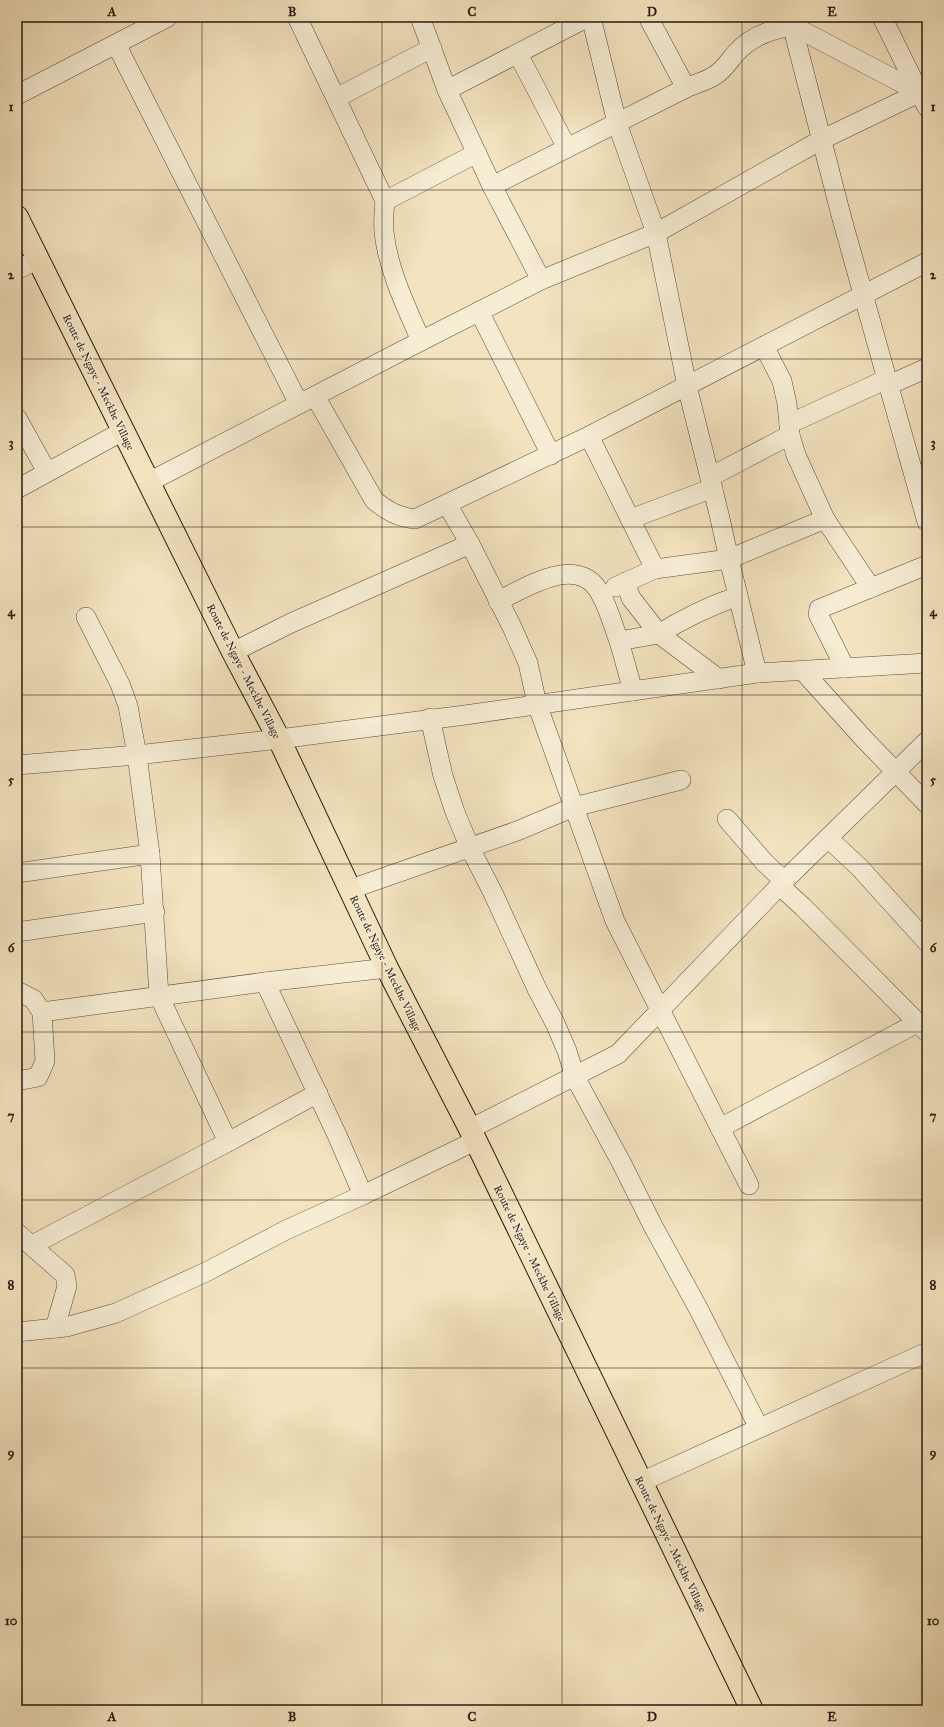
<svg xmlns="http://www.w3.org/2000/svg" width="944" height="1727" font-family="'IM FELL Great Primer',serif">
<rect width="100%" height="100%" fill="#f3e3be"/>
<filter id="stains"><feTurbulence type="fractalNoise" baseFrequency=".005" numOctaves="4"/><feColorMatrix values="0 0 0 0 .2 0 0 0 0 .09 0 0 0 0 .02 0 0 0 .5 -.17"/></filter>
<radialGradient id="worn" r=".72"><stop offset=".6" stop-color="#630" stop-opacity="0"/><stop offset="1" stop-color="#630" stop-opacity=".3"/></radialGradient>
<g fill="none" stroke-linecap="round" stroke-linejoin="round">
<!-- minor casing -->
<g stroke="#594b3c" stroke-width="20">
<g id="minor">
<path d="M297,17L385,201C384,211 383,222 384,232C388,270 406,306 421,341"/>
<polyline points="420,17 447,90 492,186 541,280"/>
<polyline points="591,17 617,123 656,233 687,386 719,514 729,559 757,673"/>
<polyline points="648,17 686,88"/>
<polyline points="790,17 842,219 927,522"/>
<polyline points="882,17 919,92"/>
<polyline points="116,44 299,404"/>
<polyline points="518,54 567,148"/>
<polyline points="447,90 588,17"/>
<polyline points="17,95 168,17"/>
<polyline points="336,98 432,48"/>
<path d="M492,186L686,88C695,84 706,81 714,76C724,70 729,61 736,53C751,36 771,29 793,26L919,92L927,107"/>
<polyline points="385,201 477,153"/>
<polyline points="17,270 38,259"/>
<polyline points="479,311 551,455"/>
<polyline points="764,346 782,381 787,404 790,435"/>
<polyline points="889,385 927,368"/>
<path d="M315,396L374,500C387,511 398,517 415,519L589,436L927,262"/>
<polyline points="17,418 47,472"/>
<polyline points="789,424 887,379"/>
<polyline points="589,436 655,569 729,559 825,519 871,588"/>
<polyline points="710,477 790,435 796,455 825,519"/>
<polyline points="149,482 421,341 541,280 656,233 821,140 927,89"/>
<polyline points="17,489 123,431"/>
<polyline points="447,504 470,544 512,627 528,663 537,704 615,921 749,1185"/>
<polyline points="630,519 713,488"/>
<path d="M625,582L631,598L659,634C684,618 710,606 738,596"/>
<polyline points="615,587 655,569"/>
<path d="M498,601C527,587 580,552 601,595C609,609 613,626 619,641L659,634L719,679"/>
<polyline points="86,617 120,684 128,706 137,755 150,854 159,996 228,1142"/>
<polyline points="619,641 633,691"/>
<polyline points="233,652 291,623 470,544"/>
<polyline points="845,668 818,614 819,609 927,565"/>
<polyline points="803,671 864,739 927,804"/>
<polyline points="430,718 443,776 455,812 470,848 493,893 537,989 555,1023 567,1051 575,1077 621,1162 653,1226 698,1308 759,1428"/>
<polyline points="17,765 137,755 279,739 465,715 757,673 927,663"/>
<polyline points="727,819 764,862 784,881"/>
<polyline points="828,838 860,868 927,942"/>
<polyline points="17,873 150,854"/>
<polyline points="780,886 803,907 927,1032"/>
<polyline points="351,889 517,831 574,807 681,780"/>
<polyline points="17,932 155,912"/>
<polyline points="265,982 337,1135 363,1195"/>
<polyline points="17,991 33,999 42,1012"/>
<polyline points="17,1081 38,1077 45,1061 42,1012 265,982 387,968"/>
<polyline points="720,1128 917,1023"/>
<polyline points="470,1129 618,1054 784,881 927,741"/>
<polyline points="17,1233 65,1275 67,1286 55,1328"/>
<polyline points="32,1245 228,1142 318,1093"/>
<polyline points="17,1332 66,1327 116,1313 206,1272 286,1230 363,1195 475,1141"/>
<polyline points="641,1482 927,1352"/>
</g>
</g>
<!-- major casing -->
<g stroke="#261810" stroke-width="24">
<polyline id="major" points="17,217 233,652 279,739 387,968 470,1129 752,1710"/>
</g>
<!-- minor -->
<use href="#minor" stroke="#f7edd5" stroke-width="19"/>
<!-- major -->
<use href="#major" stroke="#f3e3be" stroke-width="22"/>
</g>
<!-- grid -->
<path fill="none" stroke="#261810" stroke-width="1" stroke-opacity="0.55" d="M202,17V1710M382,17V1710M562,17V1710M742,17V1710M17,190H927M17,359H927M17,527H927M17,695H927M17,864H927M17,1032H927M17,1200H927M17,1368H927M17,1537H927"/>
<g text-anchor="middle" stroke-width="3" stroke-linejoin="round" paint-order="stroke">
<!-- street labels -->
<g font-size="11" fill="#261810" stroke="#f7edd5">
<text transform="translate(99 382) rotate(64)" y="4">Route de Ngaye - Meckhe Village</text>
<text transform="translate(244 671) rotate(63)" y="4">Route de Ngaye - Meckhe Village</text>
<text transform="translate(386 963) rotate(64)" y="4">Route de Ngaye - Meckhe Village</text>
<text transform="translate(530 1253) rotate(64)" y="4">Route de Ngaye - Meckhe Village</text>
<text transform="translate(671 1544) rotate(64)" y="4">Route de Ngaye - Meckhe Village</text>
</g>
</g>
<!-- margin -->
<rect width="944" height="1727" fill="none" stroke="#f3e3be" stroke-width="44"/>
<rect x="22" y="22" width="900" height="1683" fill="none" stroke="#261810" stroke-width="1.5"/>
<g font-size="13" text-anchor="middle" font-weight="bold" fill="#261810">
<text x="112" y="16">A</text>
<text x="292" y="16">B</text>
<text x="472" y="16">C</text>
<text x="652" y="16">D</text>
<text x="832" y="16">E</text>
<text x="11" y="111">1</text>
<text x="933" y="111">1</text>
<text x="11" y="279">2</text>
<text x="933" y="279">2</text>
<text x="11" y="447">3</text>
<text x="933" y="447">3</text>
<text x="11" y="616">4</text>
<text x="933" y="616">4</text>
<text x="11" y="784">5</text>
<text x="933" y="784">5</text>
<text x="11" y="952">6</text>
<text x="933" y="952">6</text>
<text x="11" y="1120">7</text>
<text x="933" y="1120">7</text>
<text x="11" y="1289">8</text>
<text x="933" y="1289">8</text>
<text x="11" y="1457">9</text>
<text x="933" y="1457">9</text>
<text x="11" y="1625">10</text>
<text x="933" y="1625">10</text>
<text x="112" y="1721">A</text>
<text x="292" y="1721">B</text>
<text x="472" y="1721">C</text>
<text x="652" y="1721">D</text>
<text x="832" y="1721">E</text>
</g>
<rect width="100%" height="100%" filter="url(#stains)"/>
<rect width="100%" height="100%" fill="url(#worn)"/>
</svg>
